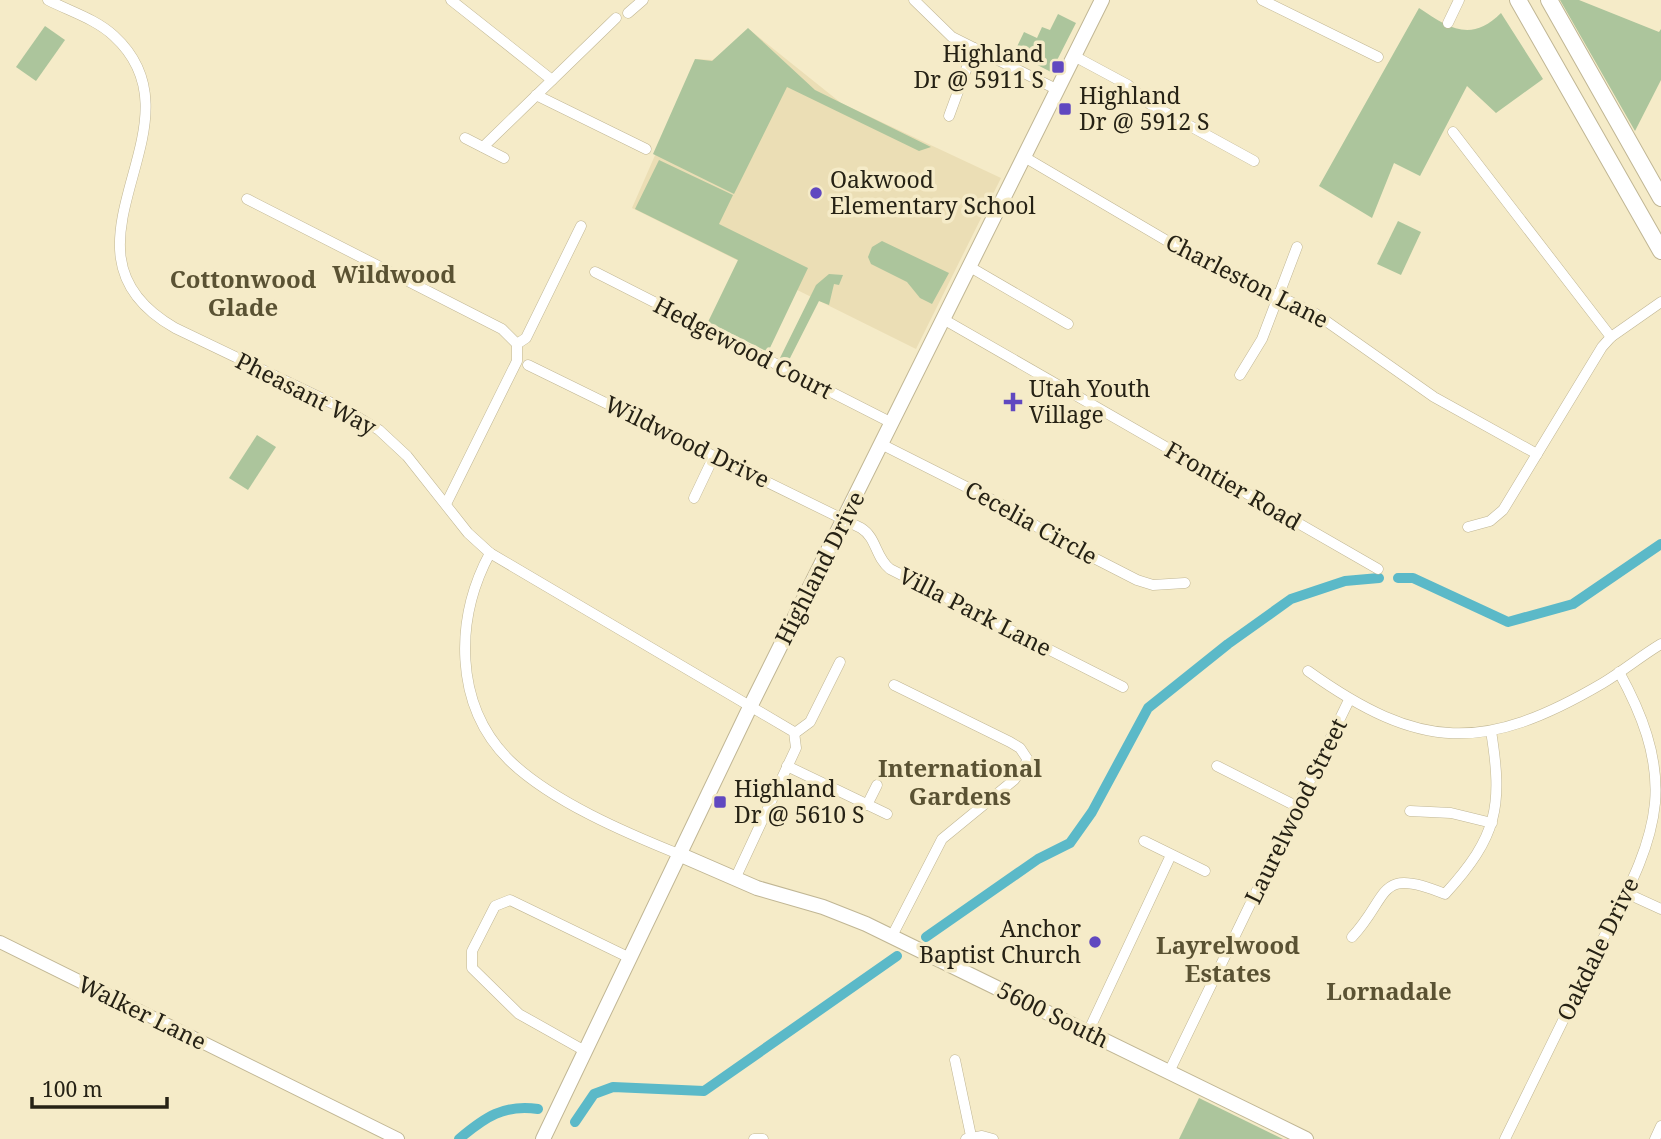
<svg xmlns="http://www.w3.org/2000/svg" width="1661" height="1139" font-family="'Noto Serif',serif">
<rect width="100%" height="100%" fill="#f5ebc8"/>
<!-- built -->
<polygon fill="#ebdeb5" points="750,30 841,103 1001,178 916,349 632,208 697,59 713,60"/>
<!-- green -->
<g fill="#acc59c">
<polygon points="1560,0 1579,0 1659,32 1661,29 1661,80 1635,131"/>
<path d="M1419,8C1449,28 1471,43 1501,13L1543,79L1496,113L1467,86L1420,176L1394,163L1372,218L1319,186Z"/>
<polygon points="1058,14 1076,23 1051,72 1014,53 1024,32 1037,38 1042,27 1050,30"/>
<polygon points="45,26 65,40 36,81 16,67"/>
<polygon points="748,28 815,90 931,147 919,151 787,87 734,194 653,154 695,59 712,61"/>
<polygon points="659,160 733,195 719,224 808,268 768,352 708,322 738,260 635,209"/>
<polygon points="1398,221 1421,232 1401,275 1377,264"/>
<polygon points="882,241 949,273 932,304 920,298 907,282 871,264 868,257 872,247"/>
<polygon points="829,274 843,275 839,285 834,284 829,305 819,301 788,362 780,358 816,285"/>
<polygon points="257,435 276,447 248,490 229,478"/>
<polygon points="1199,1098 1283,1139 1179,1139"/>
</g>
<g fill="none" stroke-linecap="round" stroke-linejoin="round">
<!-- canal -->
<g stroke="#5bb9c8" stroke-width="10">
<polyline points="1398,578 1413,578 1508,622 1573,604 1661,544"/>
<polyline points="926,937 1038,859 1070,843 1092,812 1148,708 1228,644 1291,599 1345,581 1379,578"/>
<polyline points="575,1122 594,1094 613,1087 704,1091 897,956"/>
<path d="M459,1139C485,1117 504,1104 538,1109"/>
</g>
<!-- minor casing -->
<g stroke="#c0b694" stroke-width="11">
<g id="minor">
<path d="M48,0C69,11 96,19 114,36C212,126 38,250 175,328L344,409L379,430L407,456L468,533L490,553L794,732L796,748L735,879"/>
<polyline points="451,0 552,80"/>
<polyline points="914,0 952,37 1058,90"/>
<polyline points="1262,0 1378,57"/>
<polyline points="628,13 643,0"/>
<polyline points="1448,23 1459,0"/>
<polyline points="1074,56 1128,85 1150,104 1254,161"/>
<polyline points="536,95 646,149"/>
<polyline points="949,116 974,48"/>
<polyline points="1453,132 1611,337"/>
<polyline points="465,138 504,158"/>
<polyline points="483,147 616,18"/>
<polyline points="1026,158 1186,252 1316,314 1434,397 1537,454"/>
<polyline points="247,199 502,329 517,344 517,361 446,504"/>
<polyline points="970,267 1068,324"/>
<polyline points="595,272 892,423"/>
<polyline points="943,319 1378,569"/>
<polyline points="517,344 526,338 581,226"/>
<path d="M528,365L861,528C877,538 875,557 890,569L1123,687"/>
<polyline points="1240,375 1262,339 1297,247"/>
<polyline points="881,444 1014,511 1051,536 1137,580 1153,585 1185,583"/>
<polyline points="694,498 714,456"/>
<polyline points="1468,527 1490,521 1503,510 1602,347 1611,337 1661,302"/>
<path d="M490,553C455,618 453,704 509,760C551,801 626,833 681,855"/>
<path d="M1308,671C1420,751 1484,753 1603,683C1623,671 1641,656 1661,644"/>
<polyline points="795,733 810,722 840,662"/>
<polyline points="787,766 887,814"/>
<polyline points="1217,766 1298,807"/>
<polyline points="867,805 877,785"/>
<polyline points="1410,811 1451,813 1492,823"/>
<polyline points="1144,841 1205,871"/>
<polyline points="1626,893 1661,909"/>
<polyline points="892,936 942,839 1014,780 1028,760 1020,748 1010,742 894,685"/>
<path d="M1352,937C1390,897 1376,865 1445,894C1498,836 1503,806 1491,731"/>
<polyline points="1088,1032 1171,855"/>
<polyline points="585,1051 519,1014 472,968 472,951 495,906 510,900 630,958"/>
<polyline points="955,1060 971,1136"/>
<polyline points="1169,1072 1349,700"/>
<polyline points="754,1139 763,1139"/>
<polyline points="966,1139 982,1136 993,1139"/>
<path d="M1505,1139C1537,1075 1568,1011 1599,947C1621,902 1650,855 1655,803C1659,756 1641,712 1619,672"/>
<polyline points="1655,1139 1661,1126"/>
</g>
</g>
<!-- tertiary casing -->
<g stroke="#c0b694" stroke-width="14">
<polyline id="tertiary" points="0,942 398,1139"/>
</g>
<!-- secondary casing -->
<g stroke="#c0b694" stroke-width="16">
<g id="secondary">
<polyline points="681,855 757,888 823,907 866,924 1306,1139"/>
<polyline points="543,1139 750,707 1102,0"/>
</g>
</g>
<!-- primary casing -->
<g stroke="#c0b694" stroke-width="18">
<g id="primary">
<polyline points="1518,0 1661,251"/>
<polyline points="1549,0 1661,198"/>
</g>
</g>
<!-- minor -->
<use href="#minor" stroke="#fff" stroke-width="10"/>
<!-- tertiary -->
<use href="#tertiary" stroke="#fff" stroke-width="12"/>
<!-- secondary -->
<use href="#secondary" stroke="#fff" stroke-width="14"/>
<!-- primary -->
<use href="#primary" stroke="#fff" stroke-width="16"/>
</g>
<!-- markers -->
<g fill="#6048c0" stroke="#f5ebc8" stroke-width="2.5">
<rect x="1051" y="60" width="14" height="14" rx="3.5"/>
<rect x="1058" y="102" width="14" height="14" rx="3.5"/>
<circle cx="816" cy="193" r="7"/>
<path d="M1009.5 391.5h7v7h7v7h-7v7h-7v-7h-7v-7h7z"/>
<rect x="713" y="795" width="14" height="14" rx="3.5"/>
<circle cx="1095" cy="942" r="7"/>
</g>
<g text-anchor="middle" stroke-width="7" stroke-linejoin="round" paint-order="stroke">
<!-- poi labels -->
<g font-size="23" fill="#262215" stroke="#f5ebc8" text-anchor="start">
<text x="1044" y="62" text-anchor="end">Highland<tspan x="1044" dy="26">Dr @ 5911 S</tspan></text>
<text x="1079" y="104">Highland<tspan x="1079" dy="26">Dr @ 5912 S</tspan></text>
<text x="830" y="188">Oakwood<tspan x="830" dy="26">Elementary School</tspan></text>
<text x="1029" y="397">Utah Youth<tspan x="1029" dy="26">Village</tspan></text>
<text x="734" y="797">Highland<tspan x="734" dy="26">Dr @ 5610 S</tspan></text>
<text x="1081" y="937" text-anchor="end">Anchor<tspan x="1081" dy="26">Baptist Church</tspan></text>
</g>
<!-- street labels -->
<g font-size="23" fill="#262215" stroke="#f5ebc8">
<text transform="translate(1247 281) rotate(27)" y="8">Charleston Lane</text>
<text transform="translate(743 348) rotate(27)" y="8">Hedgewood Court</text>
<text transform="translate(306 394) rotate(27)" y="8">Pheasant Way</text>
<text transform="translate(687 442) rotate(26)" y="8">Wildwood Drive</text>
<text transform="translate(1233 486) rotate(30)" y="8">Frontier Road</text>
<text transform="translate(1031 523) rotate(29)" y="8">Cecelia Circle</text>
<text transform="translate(820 568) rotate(-63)" y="8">Highland Drive</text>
<text transform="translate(975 612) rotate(27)" y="8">Villa Park Lane</text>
<text transform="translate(1296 811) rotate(-64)" y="8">Laurelwood Street</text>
<text transform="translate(1598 949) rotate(-64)" y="8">Oakdale Drive</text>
<text transform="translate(142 1013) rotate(26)" y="8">Walker Lane</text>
<text transform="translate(1053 1015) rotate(26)" y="8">5600 South</text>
</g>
<!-- neighbourhood labels -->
<g font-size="24" font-weight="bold" fill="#5a5233" stroke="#f5ebc8">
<text x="394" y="283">Wildwood</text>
<text x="243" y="288">Cottonwood<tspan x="243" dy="28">Glade</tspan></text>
<text x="960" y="777">International<tspan x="960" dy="28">Gardens</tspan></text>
<text x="1228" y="954">Layrelwood<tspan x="1228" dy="28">Estates</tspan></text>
<text x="1389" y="1000">Lornadale</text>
</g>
</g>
<!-- scale -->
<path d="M32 1097v10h135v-10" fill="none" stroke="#262215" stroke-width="3.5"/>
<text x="42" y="1097" font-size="21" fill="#262215" stroke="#f5ebc8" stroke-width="5" paint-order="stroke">100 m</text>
</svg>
